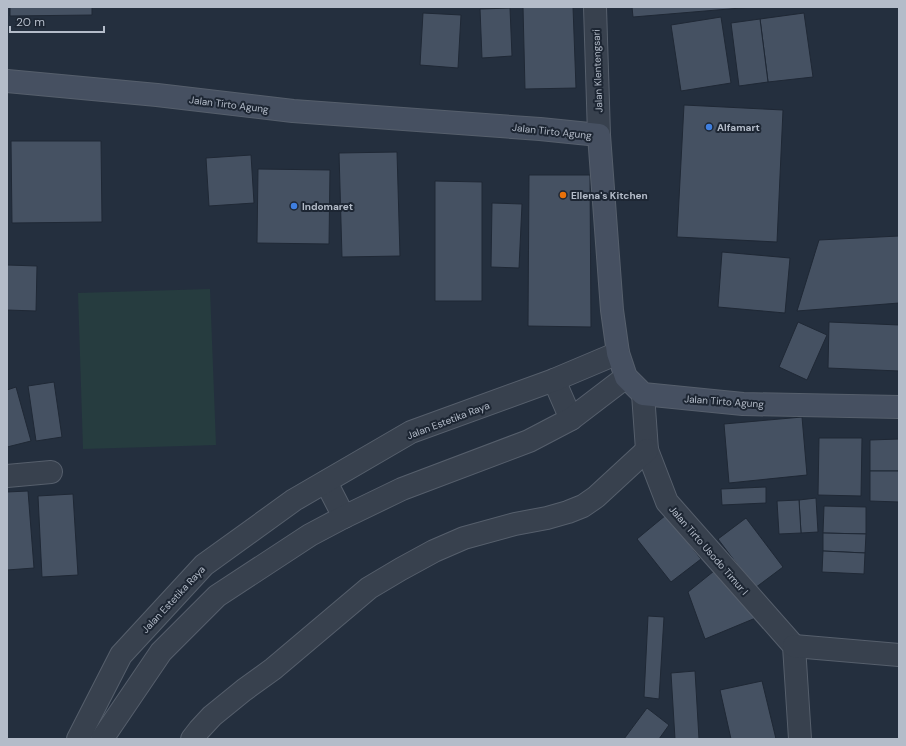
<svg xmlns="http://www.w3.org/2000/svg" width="906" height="746" font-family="'DM Sans',sans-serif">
<rect width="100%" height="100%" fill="#242f3e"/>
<!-- green -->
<polygon fill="#263c3f" points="210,289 216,445 83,449 78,293"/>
<!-- building -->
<g fill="#455162" stroke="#1f2835">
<polygon points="10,7 92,7 92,15 10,16"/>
<polygon points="523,7 573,7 576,88 525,89"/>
<polygon points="632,7 753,7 633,17"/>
<polygon points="510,8 512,56 482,58 480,9"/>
<polygon points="423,13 461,15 458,68 420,65"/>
<polygon points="804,13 813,77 768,82 760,19"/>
<polygon points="721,17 731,83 681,91 671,25"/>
<polygon points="760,19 768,82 739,86 731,23"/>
<polygon points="684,105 783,110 777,242 677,237"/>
<polygon points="11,141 101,141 102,222 12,223"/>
<polygon points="397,152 400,256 342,257 339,153"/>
<polygon points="251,155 254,203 209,206 206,158"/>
<polygon points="258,169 330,170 329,244 257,243"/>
<polygon points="529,175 590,175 591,327 528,326"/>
<polygon points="435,181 482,182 482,301 435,301"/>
<polygon points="492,203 522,204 519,268 491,267"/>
<polygon points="899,236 899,303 797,311 819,240"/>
<polygon points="722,252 790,258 785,313 718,307"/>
<polygon points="7,265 37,266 36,311 7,310"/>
<polygon points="798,322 827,335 807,380 779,367"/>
<polygon points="829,322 899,325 899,371 828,368"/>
<polygon points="54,382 62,437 36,441 28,386"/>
<polygon points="16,387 31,441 7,447 7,390"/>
<polygon points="802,417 807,475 729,483 724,424"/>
<polygon points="819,438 862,438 861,496 818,495"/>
<polygon points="899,439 899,471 870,471 870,440"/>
<polygon points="870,471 899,471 899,502 870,501"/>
<polygon points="766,487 766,503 722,505 721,489"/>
<polygon points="28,491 34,568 7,570 7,492"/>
<polygon points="73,494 78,575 42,577 38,496"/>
<polygon points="816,498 818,532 801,533 799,500"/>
<polygon points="799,500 801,533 779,534 777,501"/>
<polygon points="824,506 866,507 866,534 823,533"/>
<polygon points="666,515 701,559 671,582 637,539"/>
<polygon points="746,518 783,567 755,588 718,539"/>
<polygon points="823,533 866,534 865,553 823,551"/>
<polygon points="823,551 865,553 864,574 822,572"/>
<polygon points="719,567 758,617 705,639 688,592"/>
<polygon points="648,616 664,617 659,699 644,697"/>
<polygon points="695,671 699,739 675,739 671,673"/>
<polygon points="762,681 776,739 731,739 720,690"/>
<polygon points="647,708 669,725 659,739 624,739"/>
</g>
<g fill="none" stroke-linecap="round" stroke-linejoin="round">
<!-- street casing -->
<g stroke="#565f6c" stroke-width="24">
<g id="street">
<polyline points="595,7 599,135"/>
<polyline points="554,380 571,419"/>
<polyline points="643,394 647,450 667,502 794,646 800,739"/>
<polyline points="7,476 51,472"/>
<polyline points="326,482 344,517"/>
<polyline points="794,646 899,655"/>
<polyline points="78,739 121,655 204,565 294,500 411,432 554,380 618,353"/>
<polyline points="102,739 161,652 217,596 310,535 344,517 402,489 529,441 571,419 626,377"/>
<polyline points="192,739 199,730 212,716 244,690 273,669 369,588 401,569 434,551 464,538 515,524 547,518 568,512 583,506 596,497 647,450"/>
</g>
</g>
<!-- secondary casing -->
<g stroke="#565f6c" stroke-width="24">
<polyline id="secondary" points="7,81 157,95 293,111 540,129 599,135 612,310 618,353 626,377 643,394 743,404 899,407"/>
</g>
<!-- street -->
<use href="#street" stroke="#38414e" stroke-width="22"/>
<!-- secondary -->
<use href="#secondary" stroke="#465061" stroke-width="22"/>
</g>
<!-- markers -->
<g fill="#3f7fe0" stroke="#1d2633" stroke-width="1.5">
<circle cx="709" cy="127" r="4"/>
<circle cx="294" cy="206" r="4"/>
</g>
<circle fill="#e8710a" stroke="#1d2633" stroke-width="1.5" cx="563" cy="195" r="4"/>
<g text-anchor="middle" stroke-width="4" stroke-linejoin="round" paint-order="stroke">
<!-- street labels -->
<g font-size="10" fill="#b4bcc9" stroke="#1d2633">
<text transform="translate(597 71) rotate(-92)" y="4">Jalan Klentengsari</text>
<text transform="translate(229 104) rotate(7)" y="4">Jalan Tirto Agung</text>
<text transform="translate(552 131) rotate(6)" y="4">Jalan Tirto Agung</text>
<text transform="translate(724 401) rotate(4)" y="4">Jalan Tirto Agung</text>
<text transform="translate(448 420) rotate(-21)" y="4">Jalan Estetika Raya</text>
<text transform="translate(709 550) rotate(49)" y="4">Jalan Tirto Usodo Timur I</text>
<text transform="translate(173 599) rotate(-47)" y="4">Jalan Estetika Raya</text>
</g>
<!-- poi labels -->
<g font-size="10" font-weight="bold" fill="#b4bcc9" stroke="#1d2633" text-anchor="start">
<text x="717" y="131">Alfamart</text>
<text x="571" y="199">Ellena's Kitchen</text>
<text x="302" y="210">Indomaret</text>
</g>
</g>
<!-- border -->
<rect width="906" height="746" fill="none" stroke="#b4bcc9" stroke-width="16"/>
<!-- scale -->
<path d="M10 26v6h94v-6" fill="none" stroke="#b4bcc9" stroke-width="2"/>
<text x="16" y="26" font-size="12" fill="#b4bcc9" stroke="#1d2633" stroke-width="3" paint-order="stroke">20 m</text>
</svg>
